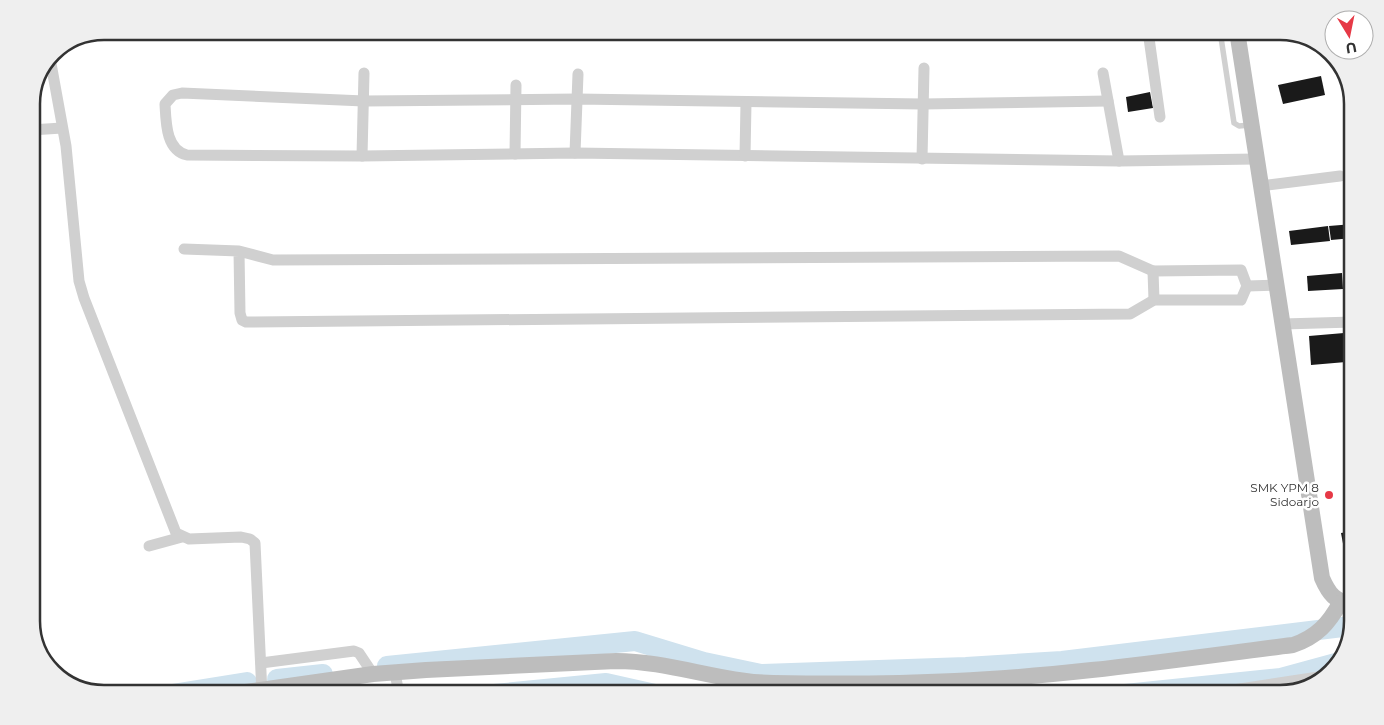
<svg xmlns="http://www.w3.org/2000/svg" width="1384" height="725" font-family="Montserrat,sans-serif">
<rect width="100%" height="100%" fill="#fff"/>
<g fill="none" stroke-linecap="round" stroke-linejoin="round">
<!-- river -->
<g stroke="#cfe2ee" stroke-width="20">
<polyline points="387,666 635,641 704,662 761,674 966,667 1062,661 1351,626"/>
<polyline points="277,679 323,674"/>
<polyline points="172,694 247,682"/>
<polyline points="494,694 606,683 655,694"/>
<polyline points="1125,694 1281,678 1336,663"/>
</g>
</g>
<!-- building -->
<g fill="#1a1a1a">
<polygon points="1321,76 1325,95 1283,104 1278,85"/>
<polygon points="1150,92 1153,108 1128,112 1126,97"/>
<polygon points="1353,224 1353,238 1331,240 1329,226"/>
<polygon points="1328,226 1330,241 1291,245 1289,231"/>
<polygon points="1342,273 1343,289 1308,291 1307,276"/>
<polygon points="1344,333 1346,362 1311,365 1309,336"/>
<polygon points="1353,531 1353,547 1344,549 1341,533"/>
</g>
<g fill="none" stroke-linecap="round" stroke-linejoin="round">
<!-- lane -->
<polyline stroke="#d0d0d0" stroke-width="5.5" points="1220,31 1234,123 1239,126 1250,125"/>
<!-- street -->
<g stroke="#d0d0d0" stroke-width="11">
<polyline points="1148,31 1160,117"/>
<polyline points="50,58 66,146 79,281 84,298 176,533 189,539 241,537 250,539 255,543 262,694"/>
<polyline points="1103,73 1119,161"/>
<path d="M1108,101L923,104L577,99L364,101L182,93L173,95L165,104C166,123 166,150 187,155L362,156L575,153L1119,161L1256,159"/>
<polyline points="31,130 62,128"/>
<polyline points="575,153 578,74"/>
<polyline points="515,154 516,85"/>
<polyline points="362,156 364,73"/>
<polyline points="745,156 746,103"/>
<polyline points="922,159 924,68"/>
<polyline points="1260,186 1340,176"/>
<polyline points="184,249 239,251 273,260 1119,256 1153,271 1241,270 1247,286 1241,300 1154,300 1130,314 246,322 242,320 240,313 239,251"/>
<polyline points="1153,271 1154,300"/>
<polyline points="1247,286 1276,285"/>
<polyline points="1283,324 1353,322"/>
<polyline points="149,546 182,537"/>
<polyline points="261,663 354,651 359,653 373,674"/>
<polyline points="395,673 399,694"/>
<polyline points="1207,694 1325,676"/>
</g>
<!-- secondary -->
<g stroke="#bdbdbd" stroke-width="16">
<path d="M1237,31L1322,578C1329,594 1335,602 1353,604"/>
<path d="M231,694L373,674L426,670L616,661C669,661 720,682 773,683C834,684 894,684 955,681C1068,676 1181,659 1293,645C1317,637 1329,623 1340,603"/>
</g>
</g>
<!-- markers -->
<circle fill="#e63946" stroke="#fff" stroke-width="2" cx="1329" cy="495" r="5"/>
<g text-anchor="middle" stroke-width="5" stroke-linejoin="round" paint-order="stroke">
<!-- poi labels -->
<g font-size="12" fill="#333" stroke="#fff" text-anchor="end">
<text x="1319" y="492">SMK YPM 8<tspan x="1319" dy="14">Sidoarjo</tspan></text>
</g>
</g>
<!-- crop -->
<path d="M0 0H1384V725H0ZM104 40H1280A64 64 0 0 1 1344 104V621A64 64 0 0 1 1280 685H104A64 64 0 0 1 40 621V104A64 64 0 0 1 104 40Z" fill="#efefef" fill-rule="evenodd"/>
<path fill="none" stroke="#333" stroke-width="2.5" d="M104 40H1280A64 64 0 0 1 1344 104V621A64 64 0 0 1 1280 685H104A64 64 0 0 1 40 621V104A64 64 0 0 1 104 40Z"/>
<!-- north arrow -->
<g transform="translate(1349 35) rotate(170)"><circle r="24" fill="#ffffff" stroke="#adadad"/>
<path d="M0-4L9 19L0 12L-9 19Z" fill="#e63946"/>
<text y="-8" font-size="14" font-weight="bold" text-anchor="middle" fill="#333333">U</text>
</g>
</svg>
